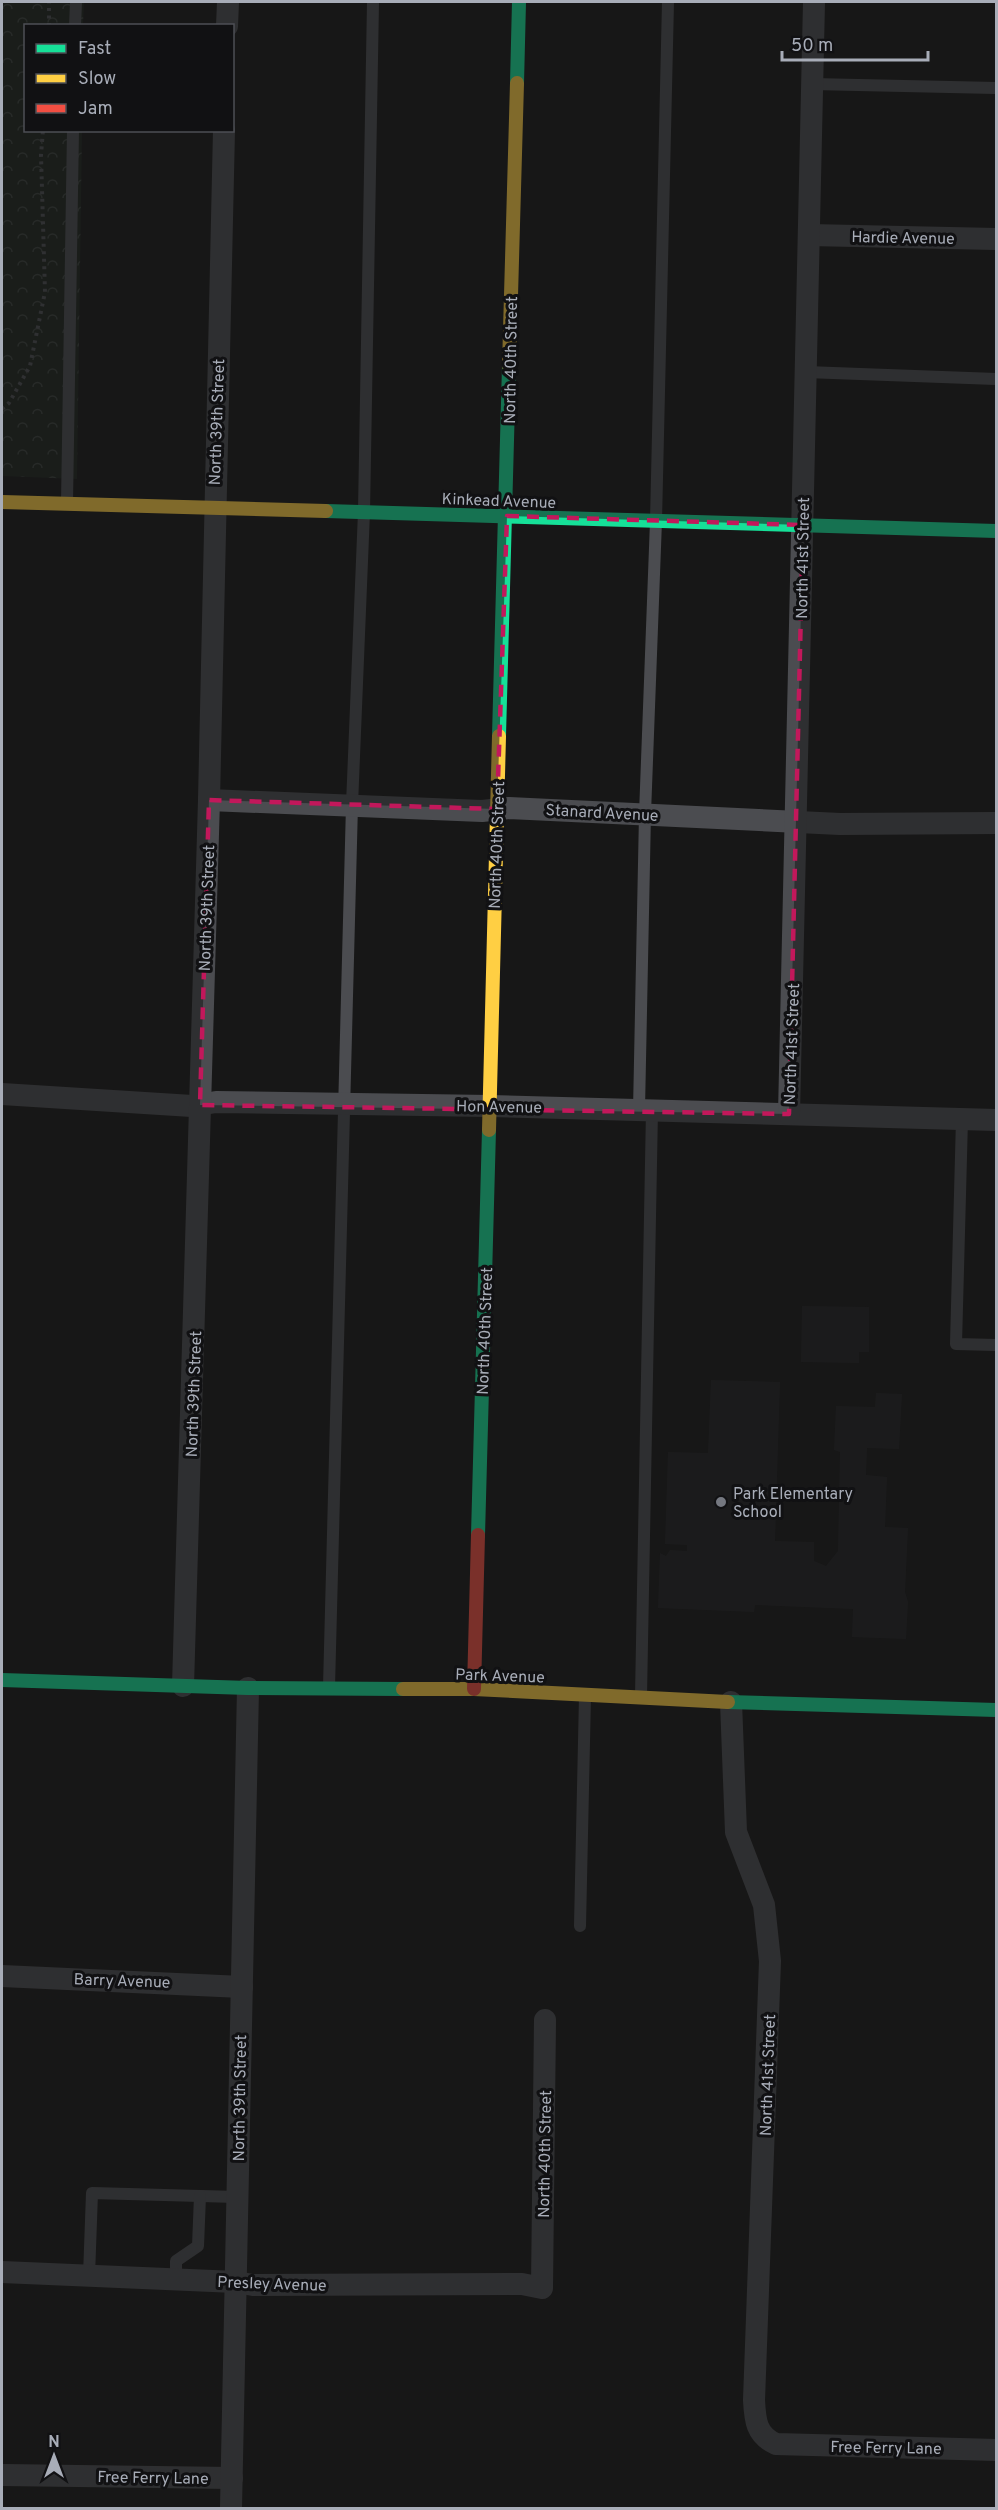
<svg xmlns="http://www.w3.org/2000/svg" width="998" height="2510" font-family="Overpass,sans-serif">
<defs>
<pattern id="forest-crowns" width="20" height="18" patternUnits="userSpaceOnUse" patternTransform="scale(1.5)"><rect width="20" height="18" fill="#1d241e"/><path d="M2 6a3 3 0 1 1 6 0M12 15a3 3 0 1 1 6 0" fill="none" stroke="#3b413d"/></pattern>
</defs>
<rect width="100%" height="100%" fill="#171717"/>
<!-- built -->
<g fill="#212123">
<polygon points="802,1306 869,1307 869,1352 859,1352 859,1363 801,1362"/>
<polygon points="711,1380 780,1382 775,1541 814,1542 814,1561 826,1566 838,1551 840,1452 834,1450 836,1406 875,1407 876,1393 902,1394 899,1449 867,1448 866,1475 887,1477 885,1527 908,1528 905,1592 908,1602 906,1639 852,1637 853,1609 755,1605 754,1612 658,1608 660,1553 666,1556 670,1550 687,1551 687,1545 665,1544 668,1452 708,1453"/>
</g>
<!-- forest -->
<polygon fill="url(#forest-crowns)" points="2,2 84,2 83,25 26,26 26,130 82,131 77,479 2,476"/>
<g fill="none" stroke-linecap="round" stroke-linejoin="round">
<!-- path -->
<g stroke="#4d4e52" stroke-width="4" stroke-dasharray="3 4.5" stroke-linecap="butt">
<polyline points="49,26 49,2"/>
<polyline points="2,409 9,403 30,366 45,292 41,155 43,130"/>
</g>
<!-- lane -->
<g stroke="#4b4c50" stroke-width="12">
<polyline points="75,26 76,2"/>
<polyline points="812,84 996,88"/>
<polyline points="806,372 996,379"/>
<polyline points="67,503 73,130"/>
<polyline points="639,1110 645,814 656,521 668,2"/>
<polyline points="962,1119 956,1344 996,1345"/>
<polyline points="329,1687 352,805 364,512 373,2"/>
<polyline points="641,1696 652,1110"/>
<polyline points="580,1926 585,1696"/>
<polyline points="89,2276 92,2193 237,2197"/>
<polyline points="176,2279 176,2261 198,2246 200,2196"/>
</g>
<!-- street -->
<g stroke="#4b4c50" stroke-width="22">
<polyline points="227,26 228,2"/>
<polyline points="809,235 996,239"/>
<polyline points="209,800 482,811 509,808 840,824 996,823"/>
<polyline points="2,1094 192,1106 216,1102 490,1106 996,1120"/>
<polyline points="789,1114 814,2"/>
<polyline points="183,1686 209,800 224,130"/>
<path d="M731,1702L736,1832L764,1905L770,1961L754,2400C755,2420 756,2435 776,2444L996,2450"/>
<polyline points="2,1976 242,1987"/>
<polyline points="2,2272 236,2282 253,2285 522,2284 542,2288 545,2020"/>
<polyline points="2,2475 232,2478"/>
<polyline points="231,2508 248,1688"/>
</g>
<!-- fast -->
<g stroke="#16e098" stroke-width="14">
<polyline points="517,83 519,2"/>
<polyline points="326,511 996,531"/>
<polyline points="499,736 509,366"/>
<polyline points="478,1535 489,1130"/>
<polyline points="2,1680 248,1688 403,1689"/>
<polyline points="728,1702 996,1710"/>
</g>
<!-- slow -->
<g stroke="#ffcf43" stroke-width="14">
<polyline points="509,366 517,83"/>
<polyline points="2,502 326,511"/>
<polyline points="489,1130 499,736"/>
<polyline points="403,1689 474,1689 728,1702"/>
</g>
<!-- jam -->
<polyline stroke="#f24e42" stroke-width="14" points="474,1689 478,1535"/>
</g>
<!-- marked area -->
<path d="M0 0H998V2510H0ZM507,516L803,525L789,1114L200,1105L209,800L497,809Z" fill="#171717" fill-opacity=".55" fill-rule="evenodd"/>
<path fill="none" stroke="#c2185b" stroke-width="4.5" stroke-dasharray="12 8" stroke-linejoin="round" d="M507,516L803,525L789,1114L200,1105L209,800L497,809Z"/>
<!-- markers -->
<circle fill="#757880" stroke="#111113" stroke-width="2" cx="721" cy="1502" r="6"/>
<g text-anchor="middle" stroke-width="6" stroke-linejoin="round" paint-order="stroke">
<!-- street labels -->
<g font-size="16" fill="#a8adb8" stroke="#111113">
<text transform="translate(903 237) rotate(1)" y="6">Hardie Avenue</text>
<text transform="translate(510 360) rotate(-89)" y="6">North 40th Street</text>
<text transform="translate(216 422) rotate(-88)" y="6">North 39th Street</text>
<text transform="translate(499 500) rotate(2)" y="6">Kinkead Avenue</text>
<text transform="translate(802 558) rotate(-89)" y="6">North 41st Street</text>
<text transform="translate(602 812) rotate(3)" y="6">Stanard Avenue</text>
<text transform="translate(496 845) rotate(-88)" y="6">North 40th Street</text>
<text transform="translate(206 908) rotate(-88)" y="6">North 39th Street</text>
<text transform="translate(791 1044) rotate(-88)" y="6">North 41st Street</text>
<text transform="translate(499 1106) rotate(1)" y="6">Hon Avenue</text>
<text transform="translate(484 1331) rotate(-88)" y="6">North 40th Street</text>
<text transform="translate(193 1394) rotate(-88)" y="6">North 39th Street</text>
<text transform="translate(500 1675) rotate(2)" y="6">Park Avenue</text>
<text transform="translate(122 1980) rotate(2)" y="6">Barry Avenue</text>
<text transform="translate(767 2075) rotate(-88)" y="6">North 41st Street</text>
<text transform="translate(239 2098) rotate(-89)" y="6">North 39th Street</text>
<text transform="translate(544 2154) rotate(-89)" y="6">North 40th Street</text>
<text transform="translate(272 2283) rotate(2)" y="6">Presley Avenue</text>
<text transform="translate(886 2447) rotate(1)" y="6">Free Ferry Lane</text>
<text transform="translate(153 2477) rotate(1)" y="6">Free Ferry Lane</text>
</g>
<!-- poi labels -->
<g font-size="16" fill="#a8adb8" stroke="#111113" text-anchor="start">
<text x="733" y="1499">Park Elementary<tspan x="733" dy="18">School</tspan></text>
</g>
</g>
<!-- border -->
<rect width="998" height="2510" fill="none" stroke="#a8adb8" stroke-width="6"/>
<!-- legend -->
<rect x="24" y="24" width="210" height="108" fill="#111113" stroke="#4d4f55" stroke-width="1.5"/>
<rect x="36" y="44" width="30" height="9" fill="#16e098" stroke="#4d4f55" stroke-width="1.5"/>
<text x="78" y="54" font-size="18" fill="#a8adb8">Fast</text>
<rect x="36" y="74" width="30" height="9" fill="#ffcf43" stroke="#4d4f55" stroke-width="1.5"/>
<text x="78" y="84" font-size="18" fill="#a8adb8">Slow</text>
<rect x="36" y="104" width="30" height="9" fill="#f24e42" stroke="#4d4f55" stroke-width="1.5"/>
<text x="78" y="114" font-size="18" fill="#a8adb8">Jam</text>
<!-- north arrow -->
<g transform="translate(54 2456)" stroke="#111113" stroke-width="4.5" paint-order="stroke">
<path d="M0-4.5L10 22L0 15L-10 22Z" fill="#a8adb8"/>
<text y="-9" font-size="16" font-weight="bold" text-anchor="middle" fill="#a8adb8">N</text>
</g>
<!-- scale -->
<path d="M782 51v9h146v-9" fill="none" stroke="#a8adb8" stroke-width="3"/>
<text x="791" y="51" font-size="18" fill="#a8adb8" stroke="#111113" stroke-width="4.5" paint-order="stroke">50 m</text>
</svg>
